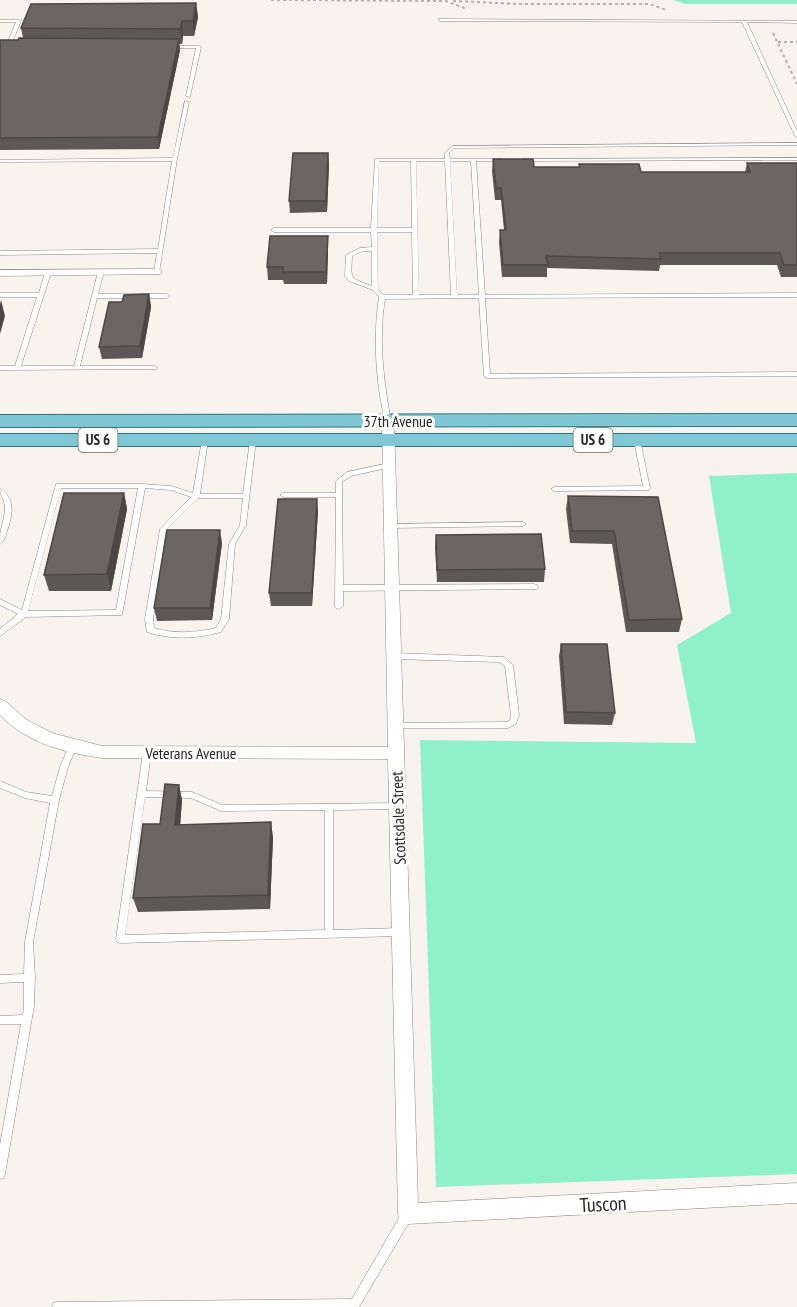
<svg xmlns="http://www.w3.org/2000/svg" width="797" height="1307" font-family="'PT Sans Narrow',sans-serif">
<rect width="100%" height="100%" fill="#f9f3ee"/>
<!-- green -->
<g fill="#8ff1c5">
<polygon points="673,0 797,0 797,4 685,4"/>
<polygon points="797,473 797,1174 436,1187 420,740 696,743 677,645 731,613 709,476"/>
</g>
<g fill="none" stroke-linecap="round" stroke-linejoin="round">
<!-- lane casing -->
<g stroke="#8b8682" stroke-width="1">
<g id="lane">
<polygon points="441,19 797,21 797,23 747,22 797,131 797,137 795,136 742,22 439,21 439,19"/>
<polygon points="0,20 19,20 21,21 11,45 12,46 12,47 8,47 6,46 16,22 0,22"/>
<polygon points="170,46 199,46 201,47 190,97 186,96 196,48 172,48 170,47"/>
<polygon points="185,101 189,102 177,159 159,273 157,274 154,272 157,253 0,255 0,251 158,249 172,161 0,162 0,160 173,158"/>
<path d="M797,143V145L454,148L449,153L450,159H502L504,160L502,161H476L485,295L797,293V297L485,298L490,374L797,372V376L487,378L484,376L479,298L385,299C378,341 384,381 391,422L388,424L386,423C383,415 382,405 380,396C375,363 374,330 379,297L373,290L349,281L345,276L346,255L360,248L372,247L371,232H274L271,230L274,228H371L375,159H445V153L453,146ZM379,161H411L412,228H377ZM416,161H445L451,295H419ZM450,161H471L479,295H457ZM377,232H412L413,295H384L378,289ZM363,251H372V286C349,277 351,281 352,256Z"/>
<polygon points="797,158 797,160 523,161 521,160 523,159"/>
<polygon points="101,270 104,272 98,294 167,294 170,296 167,298 97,298 80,366 155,366 157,367 157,369 0,370 0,366 15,366 37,297 0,297 0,293 39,293 45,273 46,272 50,272 51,273 21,366 74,366 98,272"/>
<path d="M205,438L208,440L200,494H243L250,440L253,438L256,440L246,525L235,544L229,619L221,632C196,639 172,640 147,632L145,619L160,529L191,497L171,490L145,488L122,615L26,617L0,636V629L18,614L0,605V599L22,610L56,484H142L171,486L193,493L202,440ZM61,488H138L116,610L28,611ZM198,498H243L240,525L229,544L221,619L216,628C195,633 174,634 154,628L153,619L166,530Z"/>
<polygon points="637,438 640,440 650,488 649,490 554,491 551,489 554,487 643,486 634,440"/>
<polygon points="389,463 391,463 392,465 391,467 351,476 342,482 343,585 534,584 537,585 538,587 537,589 343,591 343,606 339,609 336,608 335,606 336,497 283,497 280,495 283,493 336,493 336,481 347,472"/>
<path d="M0,489C15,497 13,513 8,528C6,534 5,541 0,544C0,539 0,534 1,529C3,522 5,515 5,508C5,500 0,496 0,489Z"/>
<polygon points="523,522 526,524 523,526 390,528 387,526 390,524"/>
<polygon points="394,653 504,657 513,665 519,715 516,724 508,728 393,728 392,726 393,724 396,723 507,722 510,720 511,715 505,666 499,662 394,659 391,658 390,656 391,654"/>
<polygon points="72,745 75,746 76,748 68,767 59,800 33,942 35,978 34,1006 5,1174 4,1178 0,1179 0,1145 21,1024 0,1024 0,1016 23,1015 24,1006 24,982 0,983 0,975 24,974 25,942 50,803 25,798 0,788 0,781 26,792 52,796 60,767 69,746"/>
<path d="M147,750L150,751L151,753L146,791L192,792L222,805L398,803L401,804L402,806L401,808L398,809L333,810V930L401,928L404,929L405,932L404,935L401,936L120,943L117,942L116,939L143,753L144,751ZM145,797L191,798L221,811L325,810V930L125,935Z"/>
<polygon points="407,1210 411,1211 412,1215 411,1219 359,1307 52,1307 53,1303 57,1302 352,1299 403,1211"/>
</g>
</g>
<!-- street casing -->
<g stroke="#8b8682" stroke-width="1">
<g id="street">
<polygon points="157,269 161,270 161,274 0,276 0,270"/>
<path d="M388,418L394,422L418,1203L797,1183V1203L408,1224L401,1221L398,1214L388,759L102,758C66,753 26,743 0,715V699L5,701L27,720L52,733L102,746L388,747L382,422Z"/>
</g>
</g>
<!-- primary casing -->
<g stroke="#297784" stroke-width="2">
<g id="primary">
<polygon points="797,414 797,426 0,427 0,415"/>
<rect x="0" y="434" width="797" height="12"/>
</g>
</g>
<!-- path -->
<g stroke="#b4afab" stroke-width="2" stroke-dasharray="3 3" stroke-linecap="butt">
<polyline points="271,0 446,1 467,9"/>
<polyline points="453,1 518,4 650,4 666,10"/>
<polyline points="773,33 797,84"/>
<polyline points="778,42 797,42"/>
</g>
<!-- lane -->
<use href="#lane" fill="#fff" fill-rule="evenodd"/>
<!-- street -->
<use href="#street" fill="#fff" fill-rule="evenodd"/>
<!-- primary -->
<use href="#primary" fill="#7fc7d4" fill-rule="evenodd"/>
</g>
<!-- wall -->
<g fill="#5c5854">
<polygon points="196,3 198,17 194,36 183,36 182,44 179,44 180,50 159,149 0,150 0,40 18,40 23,38 21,28"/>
<polygon points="328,153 329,164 327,212 290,213 289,201"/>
<polygon points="493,159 534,167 579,167 579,164 641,172 745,172 747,163 797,163 797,277 781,277 777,265 660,265 659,271 547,268 547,277 502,277 499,242 500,230 504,230 501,200 495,200 492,171"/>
<polygon points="328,236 328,248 327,284 284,284 283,280 268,280 267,267"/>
<polygon points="149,294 151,307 142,358 102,359 99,347 122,302"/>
<polygon points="124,493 127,509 111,591 49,591 44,575"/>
<polygon points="568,496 658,497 682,619 679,632 626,632 612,544 570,543 566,509"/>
<polygon points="318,511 312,606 271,606 269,593"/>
<polygon points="436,535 545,569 544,582 437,582 435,547"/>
<polygon points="222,543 212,620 157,621 154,608"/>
<polygon points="561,644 615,713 612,725 564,724 559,656"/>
<polygon points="179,785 182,800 180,825 273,837 270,909 138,912 133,898 160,824"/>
</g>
<!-- shaded-wall -->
<g fill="#4b4745">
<polygon points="196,3 198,17 194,36 193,21"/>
<polygon points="182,21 183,36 182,44 180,29"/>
<polygon points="179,39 180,50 159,149 158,137"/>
<polygon points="328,153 329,164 327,212 326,201"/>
<polygon points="328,236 328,248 327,284 326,272"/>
<polygon points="149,294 151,307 142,358 140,346"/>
<polygon points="1,300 5,316 0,334 0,304"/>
<polygon points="124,493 127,509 111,591 107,574"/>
<polygon points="317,499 318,511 312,606 312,593"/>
<polygon points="220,530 222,543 212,620 210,608"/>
<polygon points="179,785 182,800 179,840 175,825"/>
<polygon points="271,822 273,837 270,909 268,895"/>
</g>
<!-- building -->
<g fill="#6b6662" stroke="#4b4745" stroke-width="1.5">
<polygon points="196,3 193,21 182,21 180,29 21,28 31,4"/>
<polygon points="19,38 179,39 158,137 0,138 0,40 18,40"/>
<polygon points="293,153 328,153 326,201 289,201"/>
<polygon points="493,159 533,159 534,167 580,167 579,164 639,164 641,172 750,172 747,163 797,163 797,265 784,265 780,253 659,253 661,259 546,256 548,265 503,265 500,230 506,230 501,188 496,188"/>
<polygon points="270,236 328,236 326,272 283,272 283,267 267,267"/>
<polygon points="149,294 140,346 99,347 109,302 122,302 124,295"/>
<polygon points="64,493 124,493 107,574 44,575"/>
<polygon points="568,496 658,497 682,619 629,620 614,531 572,531"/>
<polygon points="278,499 317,499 312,593 269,593"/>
<polygon points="167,530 220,530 210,608 154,608"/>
<polygon points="541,534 545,569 437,570 436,535"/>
<polygon points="561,644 607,644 615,713 566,712"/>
<polygon points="165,784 179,785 175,825 271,822 268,895 133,898 143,824 160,824"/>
</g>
<g text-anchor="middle" stroke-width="6" stroke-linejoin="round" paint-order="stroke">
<!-- shield labels -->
<g fill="#fff" stroke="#686766" stroke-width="1.5">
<rect x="78.5" y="428" width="39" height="24" rx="4.5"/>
<rect x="573.5" y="428" width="39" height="24" rx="4.5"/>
</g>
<g font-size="15" font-weight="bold" fill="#282624">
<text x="98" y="445">US 6</text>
<text x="593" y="445">US 6</text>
</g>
<!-- street labels -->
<g font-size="16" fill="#282624" stroke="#fff">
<text x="398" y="427">37th Avenue</text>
<text x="191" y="759">Veterans Avenue</text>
<text transform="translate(398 818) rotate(-92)" y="6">Scottsdale Street</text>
</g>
<!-- near-street labels -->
<g font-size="20" fill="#282624" stroke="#fff">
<text transform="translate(603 1204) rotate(-3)" y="7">Tuscon</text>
</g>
</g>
</svg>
